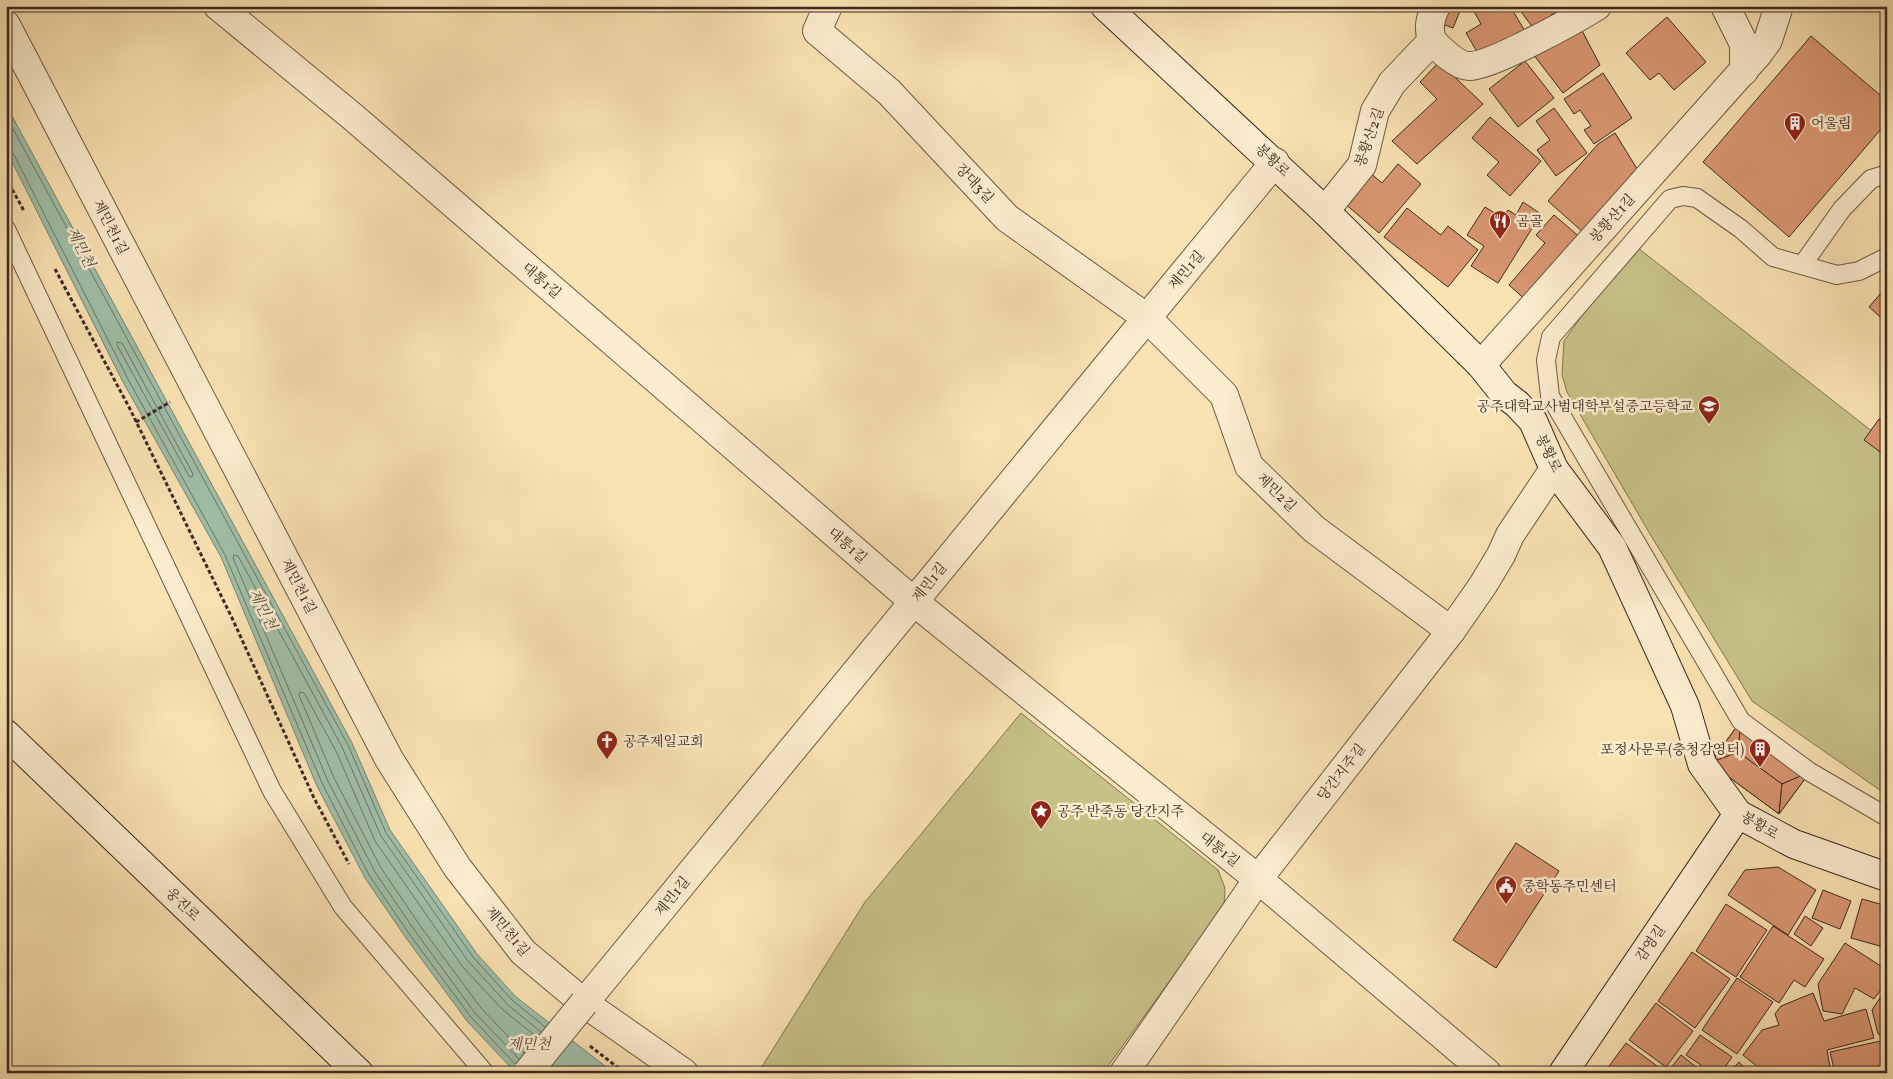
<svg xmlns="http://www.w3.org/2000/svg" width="1893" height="1079" font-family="Vollkorn,'Noto Serif KR',serif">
<rect width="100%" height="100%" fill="#fae3b3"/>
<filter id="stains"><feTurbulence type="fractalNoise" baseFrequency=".004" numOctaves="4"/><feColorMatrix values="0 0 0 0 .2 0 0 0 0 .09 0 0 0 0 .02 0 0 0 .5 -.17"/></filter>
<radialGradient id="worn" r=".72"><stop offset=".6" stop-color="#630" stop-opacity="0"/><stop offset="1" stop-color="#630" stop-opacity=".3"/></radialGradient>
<!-- green -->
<g fill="#c6c187" stroke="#807554">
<polygon points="1638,248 1887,443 1887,795 1752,701 1650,534 1567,392 1562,375 1564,341 1593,300"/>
<polygon points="1021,713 1218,870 1225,888 1224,906 1103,1073 758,1073 865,902"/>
</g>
<!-- water -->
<polygon fill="#9fbfa8" stroke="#778372" points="6,105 352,743 390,830 477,954 516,997 614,1073 516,1073 467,1021 406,938 365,878 317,786 221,557 123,382 6,150"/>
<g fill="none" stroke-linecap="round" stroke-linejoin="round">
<!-- shore -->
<g stroke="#6d7465" stroke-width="1">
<polyline points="6,116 348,745 386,833 473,957 512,1000 545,1027"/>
<polyline points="6,149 13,153 128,379 225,555 322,783 369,875 410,935 471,1017 515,1064"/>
<polygon points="118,342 122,343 193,474 192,477 189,476 117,345"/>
<polyline points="524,1053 481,1008 421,927 381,868 334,778 299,695 300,692 304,693 336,751 375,841 462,966 503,1010 537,1037"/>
<polyline points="519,1059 475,1013 415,931 375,872 328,781 233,558 234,555 238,556 342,747 381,836 468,961 508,1005 541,1032"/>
</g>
</g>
<!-- building -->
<g fill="#da9772" stroke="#3b2922">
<polygon points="1444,6 1462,6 1453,28 1437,22"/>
<polygon points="1471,6 1510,6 1526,33 1482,60 1466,33 1481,24"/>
<polygon points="1531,6 1551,6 1555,12 1534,29 1522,13"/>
<polygon points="1667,17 1706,62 1674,90 1659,73 1650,80 1626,53"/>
<polygon points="1579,25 1600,65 1563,93 1533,54"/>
<polygon points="1811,36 1887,101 1887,122 1789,237 1703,162"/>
<polygon points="1525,61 1554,98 1518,127 1489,89"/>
<polygon points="1439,62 1483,104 1417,164 1392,141 1437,99 1420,82"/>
<polygon points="1603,73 1632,118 1594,144 1584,130 1591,126 1580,110 1574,114 1564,99"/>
<polygon points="1554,108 1587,153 1556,176 1537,150 1550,140 1536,121"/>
<polygon points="1490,117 1541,161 1510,196 1487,175 1499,162 1472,138"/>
<polygon points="1615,133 1639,172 1585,234 1548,201 1598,144"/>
<polygon points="1398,164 1421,184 1379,233 1343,202 1369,172 1382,183"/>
<polygon points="1523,202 1541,214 1498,283 1471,266 1484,246 1467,235 1485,207 1503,218 1508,210 1516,215"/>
<polygon points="1407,208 1441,235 1448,226 1478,250 1448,287 1384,237"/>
<polygon points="1554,215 1582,239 1528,302 1509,285 1545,243 1536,235"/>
<polygon points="1887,286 1887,323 1869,307"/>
<polygon points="1879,419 1887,424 1887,457 1864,440"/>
<polygon points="1741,721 1810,772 1779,814 1710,763"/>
<polygon points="1741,721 1738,752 1710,763"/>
<polygon points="1741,721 1810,772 1782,784 1738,752"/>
<polygon points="1738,752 1782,784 1779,814 1710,763"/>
<polygon points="1810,772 1779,814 1782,784"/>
<polygon points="1516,843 1559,871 1496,968 1453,940"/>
<polygon points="1778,867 1816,890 1788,935 1728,895 1745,870"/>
<polygon points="1823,890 1851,901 1840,929 1812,918"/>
<polygon points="1862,899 1887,906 1887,948 1851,938"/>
<polygon points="1726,904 1767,930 1736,977 1696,951"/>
<polygon points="1805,916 1823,928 1811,946 1794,934"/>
<polygon points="1773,926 1824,959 1805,987 1794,980 1779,1003 1740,977"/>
<polygon points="1845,943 1887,970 1887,982 1874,999 1855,988 1842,1014 1823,1011 1818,984"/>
<polygon points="1692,952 1730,979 1695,1028 1658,1001"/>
<polygon points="1737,978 1773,1002 1737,1054 1702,1030"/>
<polygon points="1884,992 1887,994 1887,1040 1878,1034 1872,1010"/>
<polygon points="1813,993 1824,1021 1866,1009 1874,1038 1827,1050 1831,1073 1756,1073 1759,1068 1743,1055 1762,1030 1779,1025 1775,1014 1781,1006"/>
<polygon points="1656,1003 1693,1031 1666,1067 1629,1040"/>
<polygon points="1700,1035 1732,1057 1721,1073 1701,1073 1697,1070 1701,1065 1686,1055"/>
<polygon points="1885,1040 1887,1049 1887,1073 1835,1073 1830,1052"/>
<polygon points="1626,1043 1657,1066 1652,1073 1604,1073"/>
<polygon points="1681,1055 1695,1066 1691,1073 1667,1073"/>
<polygon points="1739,1062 1750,1073 1728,1073"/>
</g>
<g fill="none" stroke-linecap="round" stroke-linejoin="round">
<!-- lane casing -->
<g stroke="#6b5846" stroke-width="20">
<g id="lane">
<polyline points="6,229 272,791 343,907 485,1073"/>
<polyline points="1887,257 1859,271 1837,275 1773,257 1741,229 1697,198 1683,196 1670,199 1551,337 1546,360 1550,396 1741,721 1810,772 1887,817"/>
<polyline points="1803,264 1842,209 1871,179 1887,174"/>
</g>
</g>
<!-- street casing -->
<g stroke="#6b5846" stroke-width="30">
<g id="street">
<polyline points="218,6 353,117 913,601 1258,879 1487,1073"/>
<polyline points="828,6 817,31 889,92 1007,218 1147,318 1224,395 1249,466 1314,529 1451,631"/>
<polyline points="1725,6 1744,44 1744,71"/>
<polyline points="6,25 389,759 457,867 523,952 584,1003 684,1073"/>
<path d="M1432,41C1440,49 1457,66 1469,66C1490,67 1576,19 1597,6"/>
<path d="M1325,211L1362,165L1375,111L1392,83L1432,41C1428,28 1430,18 1436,6"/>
<polyline points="1481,365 1758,54 1768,40 1779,6"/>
<polyline points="584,1003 1275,162"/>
<polyline points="1124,1073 1258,879 1451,631 1483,585 1501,555 1510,535 1554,469"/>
</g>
</g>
<!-- secondary casing -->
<g stroke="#3b2922" stroke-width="30">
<g id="secondary">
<polyline points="1105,6 1325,211 1481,365 1504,394 1517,404 1533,421 1554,469 1612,547 1685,706 1702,764 1738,814 1794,844 1887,877"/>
<polyline points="6,734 359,1073"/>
<polyline points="1563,1073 1738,814"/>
</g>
</g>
<!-- path -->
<g stroke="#3b2922" stroke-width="3" stroke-dasharray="4 2.5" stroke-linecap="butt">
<polyline points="6,178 24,211"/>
<polyline points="55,269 130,409 233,620 314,798 349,864"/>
<polyline points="136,422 170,402"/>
<polyline points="590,1046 625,1073"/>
</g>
<!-- lane -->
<use href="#lane" stroke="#fcedce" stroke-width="18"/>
<!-- street -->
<use href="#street" stroke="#fcedce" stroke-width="28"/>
<!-- secondary -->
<use href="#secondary" stroke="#fcedce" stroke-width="28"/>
<!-- street-bridge casing -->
<g stroke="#6b5846" stroke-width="30" stroke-linecap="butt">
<polyline id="street-bridge" points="527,1073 584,1003"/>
</g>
<!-- street-bridge -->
<use href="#street-bridge" stroke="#fcedce" stroke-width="28"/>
</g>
<!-- icons -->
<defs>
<g id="building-pin" transform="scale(1.125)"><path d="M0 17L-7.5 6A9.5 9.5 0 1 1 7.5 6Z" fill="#8f2418" stroke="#fcedce"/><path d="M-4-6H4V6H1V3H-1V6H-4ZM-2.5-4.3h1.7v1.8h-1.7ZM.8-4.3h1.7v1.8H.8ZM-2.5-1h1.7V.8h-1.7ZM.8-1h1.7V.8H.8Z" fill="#fff"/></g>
<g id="restaurant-pin" transform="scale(1.125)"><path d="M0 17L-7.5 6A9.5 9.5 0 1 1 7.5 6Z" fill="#8f2418" stroke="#fcedce"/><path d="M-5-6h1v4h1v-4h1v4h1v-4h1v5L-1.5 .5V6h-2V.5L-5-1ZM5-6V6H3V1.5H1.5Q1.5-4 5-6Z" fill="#fff"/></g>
<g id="school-pin" transform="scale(1.125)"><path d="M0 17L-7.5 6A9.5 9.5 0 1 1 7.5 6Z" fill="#8f2418" stroke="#fcedce"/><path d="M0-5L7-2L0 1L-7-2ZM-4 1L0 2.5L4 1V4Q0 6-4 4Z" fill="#fff"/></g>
<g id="church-pin" transform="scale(1.125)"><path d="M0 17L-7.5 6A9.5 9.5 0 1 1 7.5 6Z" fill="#8f2418" stroke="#fcedce"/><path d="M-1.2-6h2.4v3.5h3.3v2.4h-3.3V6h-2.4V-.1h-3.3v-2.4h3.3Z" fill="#fff"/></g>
<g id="sight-pin" transform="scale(1.125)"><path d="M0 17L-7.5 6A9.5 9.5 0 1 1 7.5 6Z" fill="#8f2418" stroke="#fcedce"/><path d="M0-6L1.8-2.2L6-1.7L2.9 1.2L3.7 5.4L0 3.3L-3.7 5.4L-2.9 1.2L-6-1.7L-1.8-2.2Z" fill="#fff"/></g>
<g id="civic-pin" transform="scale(1.125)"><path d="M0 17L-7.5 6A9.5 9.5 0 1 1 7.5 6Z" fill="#8f2418" stroke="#fcedce"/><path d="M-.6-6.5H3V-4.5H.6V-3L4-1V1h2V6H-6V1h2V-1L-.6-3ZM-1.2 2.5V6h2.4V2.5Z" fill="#fff"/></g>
</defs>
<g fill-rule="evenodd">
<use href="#building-pin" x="1795" y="123"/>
<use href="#restaurant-pin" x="1500" y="221"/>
<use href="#school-pin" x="1709" y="406"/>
<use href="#church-pin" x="607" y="741"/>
<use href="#building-pin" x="1760" y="749"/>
<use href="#sight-pin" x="1041" y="811"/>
<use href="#civic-pin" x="1506" y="886"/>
</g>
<g text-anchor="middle" stroke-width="5" stroke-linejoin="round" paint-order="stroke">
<!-- poi labels -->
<g font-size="14" fill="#3b2922" stroke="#fcedce" text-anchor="start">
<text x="1811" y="128">어울림</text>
<text x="1516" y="226">곰골</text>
<text x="1693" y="411" text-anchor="end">공주대학교사범대학부설중고등학교</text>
<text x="623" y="746">공주제일교회</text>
<text x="1744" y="754" text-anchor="end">포정사문루(충청감영터)</text>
<text x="1057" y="816">공주 반죽동 당간지주</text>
<text x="1522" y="891">중학동주민센터</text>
</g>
<!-- street labels -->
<g font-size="14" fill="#3b2922" stroke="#fcedce">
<text transform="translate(1369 137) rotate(-71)" y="5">봉황산2길</text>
<text transform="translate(1273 160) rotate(43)" y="5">봉황로</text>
<text transform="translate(975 183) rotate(47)" y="5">장대3길</text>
<text transform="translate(1612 218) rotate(-48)" y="5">봉황산1길</text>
<text transform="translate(111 227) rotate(63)" y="5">제민천1길</text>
<text transform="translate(1186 270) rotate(-50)" y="5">제민1길</text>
<text transform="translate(542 280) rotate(41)" y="5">대통1길</text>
<text transform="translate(1549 453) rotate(64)" y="5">봉황로</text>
<text transform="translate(1277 492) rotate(44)" y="5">제민2길</text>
<text transform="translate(848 545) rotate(41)" y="5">대통1길</text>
<text transform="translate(929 582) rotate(-51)" y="5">제민1길</text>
<text transform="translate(299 586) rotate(63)" y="5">제민천1길</text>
<text transform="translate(1341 772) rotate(-52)" y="5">당간지주길</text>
<text transform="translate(1760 825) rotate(30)" y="5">봉황로</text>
<text transform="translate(1220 849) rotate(39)" y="5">대통1길</text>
<text transform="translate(672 896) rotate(-51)" y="5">제민1길</text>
<text transform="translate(183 904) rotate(44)" y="5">웅진로</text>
<text transform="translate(508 931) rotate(50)" y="5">제민천1길</text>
<text transform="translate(1650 943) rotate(-56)" y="5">감영길</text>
</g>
<!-- water labels -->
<g font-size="15" font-style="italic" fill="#544e44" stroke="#fcedce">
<text transform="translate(81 247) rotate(63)" y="5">제민천</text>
<text transform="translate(263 609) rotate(63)" y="5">제민천</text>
<text x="529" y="1049">제민천</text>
</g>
</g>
<!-- margin -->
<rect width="1893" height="1079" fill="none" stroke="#fae3b3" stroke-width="25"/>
<rect x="8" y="8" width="1878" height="1064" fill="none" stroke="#3b2922" stroke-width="2.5"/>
<rect x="12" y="12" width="1868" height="1054" fill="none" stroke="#3b2922"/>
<rect width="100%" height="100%" filter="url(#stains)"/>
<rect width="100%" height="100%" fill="url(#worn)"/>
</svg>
